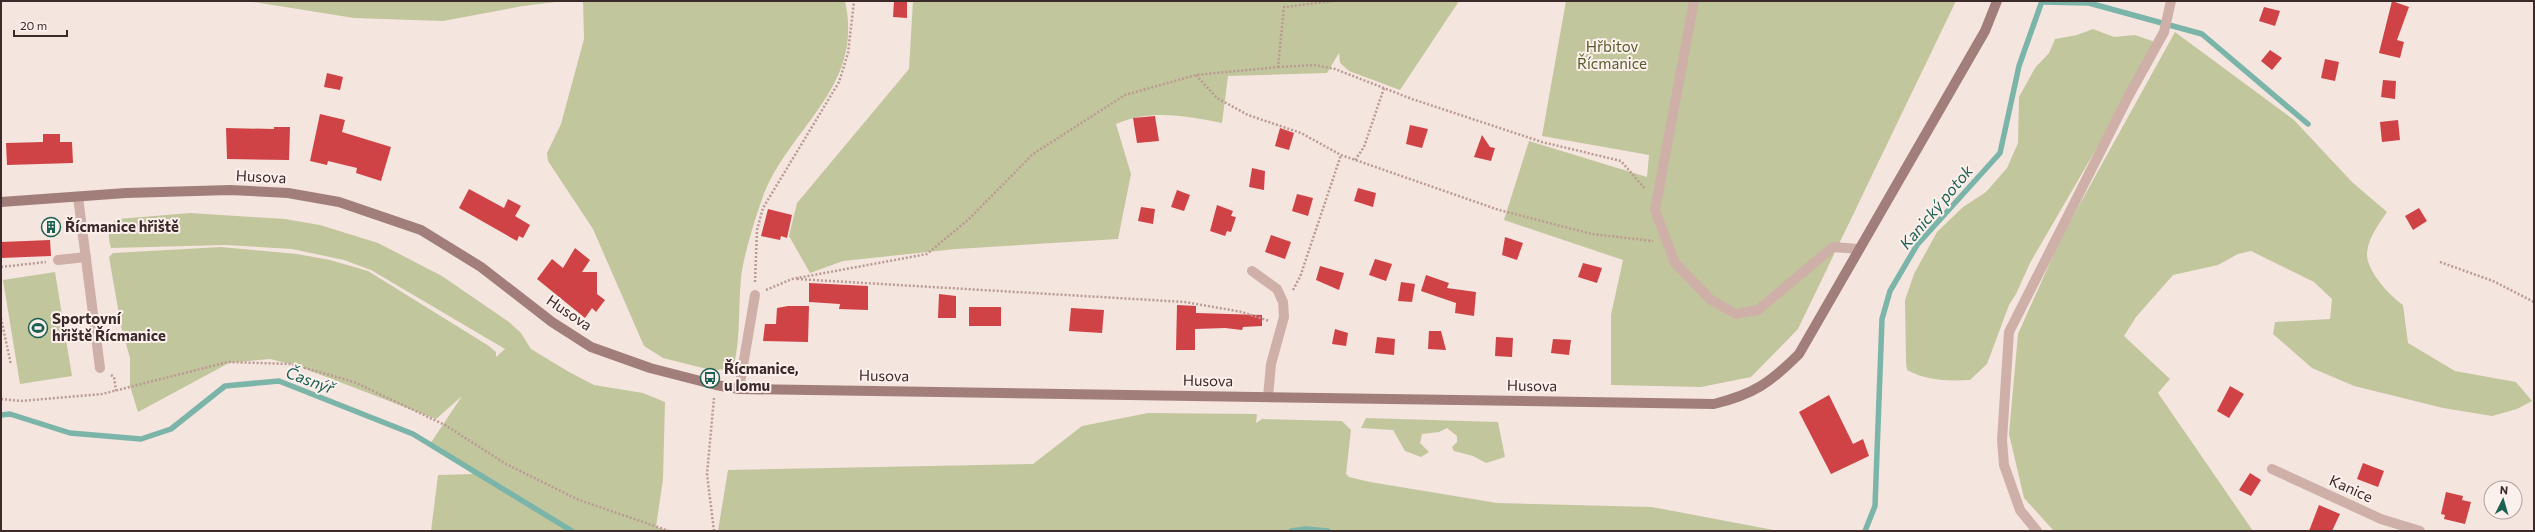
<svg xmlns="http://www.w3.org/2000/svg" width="2535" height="532" font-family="Commissioner,sans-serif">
<rect width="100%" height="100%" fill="#f5e5df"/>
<!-- green -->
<g fill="#c2c69d">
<polygon points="247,1 564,1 523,6 443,21 354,18"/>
<path d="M583,1H845C865,90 786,128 761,202C754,222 743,258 741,278C738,309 741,339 733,369L711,370L663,358L644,346L593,229L548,161L547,153L561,124L584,39Z"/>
<path d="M913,1H1459L1400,90L1349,71L1340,63L1339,53L1327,73L1228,76L1222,123C1186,116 1151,109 1116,124L1131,174L1118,239L956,249L843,261L810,273L789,236L797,203L909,69Z"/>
<polygon points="1566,1 1956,1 1798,329 1751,377 1701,387 1611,385 1611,315 1623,260 1504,220 1529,141 1647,177 1649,155 1542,136"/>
<path d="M2093,29L2114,37L2135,35L2155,42L2138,77L2030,263L2016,294L2009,305L1987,364L1970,380C1948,381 1927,381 1907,370L1906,362L1905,300L1914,274L1937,232L1963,207L1986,192L2007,168L2018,143L2019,97L2035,68L2049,53L2055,39L2077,35Z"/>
<path d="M2175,32L2294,120L2352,182L2387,212C2379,224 2368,238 2367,253C2366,271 2390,296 2403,305L2408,343L2455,371L2516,382L2532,401L2517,409L2492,416L2443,408L2354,386L2312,368L2273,334L2275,322L2330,319L2332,299L2314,282L2251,251L2238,254L2218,265L2173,275L2136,317L2124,336L2170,379L2158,393L2253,531H2054L2024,498L2009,434L2018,334L2061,238Z"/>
<path d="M190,213L285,219L320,225L378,243L442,276L509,322L521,333L531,349L569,372L594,385L643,393L665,402L663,479L656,527L670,531H431L438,475L473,474L430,444L462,396L436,419L295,365L270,359L229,363L138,412L130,386V358L121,326L109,257L113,253L221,247L297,254L330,260L368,271L489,346L496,352V357L505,349L371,270L344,260L292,249L225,245L111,248C108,238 107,224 118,219Z"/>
<polygon points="55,272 72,376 20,384 3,280"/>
<polygon points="1148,413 1257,414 1256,423 1262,419 1342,421 1351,430 1346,474 1349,477 1370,482 1497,503 1652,507 1779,531 718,531 728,470 1033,464 1082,426"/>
<polygon points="1366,418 1498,422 1505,457 1486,463 1473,456 1454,451 1452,447 1457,442 1457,436 1447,428 1439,432 1422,434 1420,443 1429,452 1421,457 1405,451 1393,430 1361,428"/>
</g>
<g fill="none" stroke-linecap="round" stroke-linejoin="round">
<!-- stream -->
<g stroke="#7bb4a8" stroke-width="5.5">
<polyline points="2042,2 2089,3 2202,34 2308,124"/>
<polyline points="1,415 10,414 70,433 141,439 171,429 225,386 279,381 413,434 572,531"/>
<polyline points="1291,531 1306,529 1328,531"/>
<polyline points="1865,531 1875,506 1882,319 1890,291 1917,245 2000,153 2019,66 2042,1"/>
</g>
</g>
<!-- building -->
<g fill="#cf4245">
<polygon points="894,1 907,1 907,18 893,17"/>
<polygon points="2392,1 2409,7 2397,40 2404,42 2400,58 2379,53"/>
<polygon points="2264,7 2280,11 2275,26 2259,21"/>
<polygon points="2270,50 2282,58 2272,70 2261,61"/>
<polygon points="2325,59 2339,62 2335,81 2321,78"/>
<polygon points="327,73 343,77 340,90 324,87"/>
<polygon points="2383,80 2396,81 2395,99 2381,97"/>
<polygon points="320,114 345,120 342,132 391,147 381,181 356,173 357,168 328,161 327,165 310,161"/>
<polygon points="1155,116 1159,141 1137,143 1133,118"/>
<polygon points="2398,120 2400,140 2382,142 2380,122"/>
<polygon points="1410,125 1428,129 1422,148 1406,144"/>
<polygon points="274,127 290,127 289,160 227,159 226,128 274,129"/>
<polygon points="1280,128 1294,133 1289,150 1275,146"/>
<polygon points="43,134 60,134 60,142 72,142 73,163 7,165 6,143 43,142"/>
<polygon points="1482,135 1490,147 1495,148 1491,161 1474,157"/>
<polygon points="1252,168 1265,171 1264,190 1249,187"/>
<polygon points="1358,188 1376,193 1373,207 1354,201"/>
<polygon points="469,189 504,208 508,199 521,206 515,216 530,225 523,238 519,236 517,241 459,208"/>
<polygon points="1177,190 1190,195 1184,211 1171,207"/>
<polygon points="1297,194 1313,198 1308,216 1292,211"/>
<polygon points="1217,205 1233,211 1231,216 1236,217 1231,232 1227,231 1225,236 1210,231"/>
<polygon points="1141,207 1155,209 1153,224 1138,221"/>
<polygon points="2419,208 2427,221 2413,230 2405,216"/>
<polygon points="768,209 792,215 787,238 781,236 780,240 761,236"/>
<polygon points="1271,235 1291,242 1285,259 1265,252"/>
<polygon points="1505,237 1523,243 1517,260 1502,255"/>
<polygon points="50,240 51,256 1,258 1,242"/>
<polygon points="575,248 590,260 582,272 597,272 597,294 605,300 596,312 592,308 585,318 537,279 552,259 563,268"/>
<polygon points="1375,259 1392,264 1386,281 1369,275"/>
<polygon points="1583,263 1602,268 1597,283 1578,277"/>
<polygon points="1320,266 1344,273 1339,290 1316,280"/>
<polygon points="1426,275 1449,283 1447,288 1476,292 1474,316 1455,313 1456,303 1421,291"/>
<polygon points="1401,282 1415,284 1412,302 1398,301"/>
<polygon points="809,283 868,286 868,310 839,309 840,304 809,302"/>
<polygon points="939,294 956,296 956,318 938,318"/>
<polygon points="1177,305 1196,306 1196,313 1262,315 1262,326 1243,327 1242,330 1225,328 1195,329 1195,350 1176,350"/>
<polygon points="788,306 809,306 808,342 763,341 765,324 776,324 777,308"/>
<rect x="969" y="307" width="32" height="19"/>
<polygon points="1071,308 1104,310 1102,333 1069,331"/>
<polygon points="1335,329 1348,333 1346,346 1332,344"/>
<polygon points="1429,331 1441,331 1446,350 1428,349"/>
<polygon points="1377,337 1395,339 1394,355 1375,353"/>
<polygon points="1496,337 1513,338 1512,357 1495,356"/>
<polygon points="1553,339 1571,340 1569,355 1551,353"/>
<polygon points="2230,386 2244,394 2229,418 2217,411"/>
<polygon points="1829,395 1853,444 1863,439 1869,456 1831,474 1799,412"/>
<polygon points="2363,463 2384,471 2378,487 2357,479"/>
<polygon points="2250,473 2261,480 2251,496 2239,490"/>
<polygon points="2446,492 2463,496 2462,500 2471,502 2465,524 2444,519 2445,515 2441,514"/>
<polygon points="2319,505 2340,514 2332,531 2309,531"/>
</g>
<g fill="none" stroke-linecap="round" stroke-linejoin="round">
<!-- path -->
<g stroke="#ba9a93" stroke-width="2.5" stroke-dasharray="2 2" stroke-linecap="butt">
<polyline points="1278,67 1315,65 1335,69 1412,99 1542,142 1621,161 1645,189"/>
<polyline points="1196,75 1217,98 1248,115 1301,133 1341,155 1499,210 1592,234 1653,241"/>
<polyline points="1355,160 1364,147 1384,88"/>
<polyline points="2440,262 2493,281 2534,302"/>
<polyline points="1,267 46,262"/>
<polyline points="797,279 1185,302 1242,312 1269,321"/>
<polyline points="755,282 757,230 763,208 839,82 848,53 854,1"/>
<polyline points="766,290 792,279 927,254 969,219 1033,154 1125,95 1196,75 1278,67 1284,7 1333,1"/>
<polyline points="1293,290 1300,277 1341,155"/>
<polyline points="1,318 11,365"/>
<polyline points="111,375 114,377 116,391"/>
<polyline points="1,399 21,401 102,394 228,362 291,364 354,382 445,425 506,464 579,500 669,531"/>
<polyline points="714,531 707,474 714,398"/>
</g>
<!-- lane -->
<g stroke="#ceb0a9" stroke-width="10">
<polyline points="1694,1 1655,210 1675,263 1711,300 1736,314 1758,310 1833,247 1859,249"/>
<polyline points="78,197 100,368"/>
<polyline points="58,260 86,257"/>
<polyline points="1252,271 1277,289 1283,302 1284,317 1271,364 1268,397"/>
<polyline points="739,389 755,295"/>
<polyline points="2037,531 2020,510 2004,465 2002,440 2009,332 2128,97 2164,32 2171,1"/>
</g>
<!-- street -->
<polyline stroke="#ceb0a9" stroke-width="10" points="2272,469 2381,519 2420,531"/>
<!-- secondary -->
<path stroke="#a27e7a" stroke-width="10" d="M1,202L126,193L230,190L288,193L339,202L421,230L481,267L552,322L591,347L650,368L716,385L739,389L1714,404C1754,394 1770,383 1799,354L1985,31L1997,1"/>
</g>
<!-- icons -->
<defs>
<g id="building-ring" transform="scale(1)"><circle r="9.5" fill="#fcf0ec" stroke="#1b6053" stroke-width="1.5"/><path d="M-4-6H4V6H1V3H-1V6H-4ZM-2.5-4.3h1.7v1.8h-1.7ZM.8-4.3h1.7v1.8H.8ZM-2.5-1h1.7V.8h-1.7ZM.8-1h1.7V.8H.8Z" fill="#1b6053"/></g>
<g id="stadium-ring" transform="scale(1)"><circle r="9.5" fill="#fcf0ec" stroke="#1b6053" stroke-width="1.5"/><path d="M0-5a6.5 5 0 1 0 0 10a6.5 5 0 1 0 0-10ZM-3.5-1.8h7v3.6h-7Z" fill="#1b6053"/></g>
<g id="bus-ring" transform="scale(1)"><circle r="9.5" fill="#fcf0ec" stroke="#1b6053" stroke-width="1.5"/><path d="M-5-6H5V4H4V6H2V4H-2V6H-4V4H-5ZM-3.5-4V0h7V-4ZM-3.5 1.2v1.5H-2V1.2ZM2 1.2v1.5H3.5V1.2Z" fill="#1b6053"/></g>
</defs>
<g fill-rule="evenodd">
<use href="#building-ring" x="51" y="227"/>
<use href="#stadium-ring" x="38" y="328"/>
<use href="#bus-ring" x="710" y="378"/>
</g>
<g text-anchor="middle" stroke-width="4" stroke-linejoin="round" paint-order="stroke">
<!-- park labels -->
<g font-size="15" fill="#565b2b" stroke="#fcf0ec">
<text x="1612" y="52">Hřbitov<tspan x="1612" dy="17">Řícmanice</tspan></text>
</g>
<!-- street labels -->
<g font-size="15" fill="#3b2a29" stroke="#fcf0ec">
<text transform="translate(261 177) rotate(3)" y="5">Husova</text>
<text transform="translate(569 313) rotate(34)" y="5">Husova</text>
<text transform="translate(884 376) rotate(1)" y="5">Husova</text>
<text transform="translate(1208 381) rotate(1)" y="5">Husova</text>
<text transform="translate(1532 386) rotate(1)" y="5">Husova</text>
<text transform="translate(2351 489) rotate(24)" y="5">Kanice</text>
</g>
<!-- poi labels -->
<g font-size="15" font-weight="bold" fill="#3b2a29" stroke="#fcf0ec" text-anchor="start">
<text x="65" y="232">Řícmanice hřiště</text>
<text x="52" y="324">Sportovní<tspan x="52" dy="17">hřiště Řícmanice</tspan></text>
<text x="724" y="374">Řícmanice,<tspan x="724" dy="17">u lomu</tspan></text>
</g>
<!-- water labels -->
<g font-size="16" font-style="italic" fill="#1b6053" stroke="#fcf0ec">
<text transform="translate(1936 207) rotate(-50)" y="6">Kanický potok</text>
<text transform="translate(310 380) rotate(20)" y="6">Časnýř</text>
</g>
</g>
<!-- border -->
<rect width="2535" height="532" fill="none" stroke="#3b2a29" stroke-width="4"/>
<!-- north arrow -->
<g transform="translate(2503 500) rotate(5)"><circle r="19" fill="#fcf0ec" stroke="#afa19e"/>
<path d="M0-3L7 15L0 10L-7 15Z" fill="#1b6053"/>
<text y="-6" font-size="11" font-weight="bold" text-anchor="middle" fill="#3b2a29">N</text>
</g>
<!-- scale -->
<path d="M14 30v6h53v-6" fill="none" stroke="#3b2a29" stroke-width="2"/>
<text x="20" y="30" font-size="12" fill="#3b2a29" stroke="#fcf0ec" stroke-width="3" paint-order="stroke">20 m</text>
</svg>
